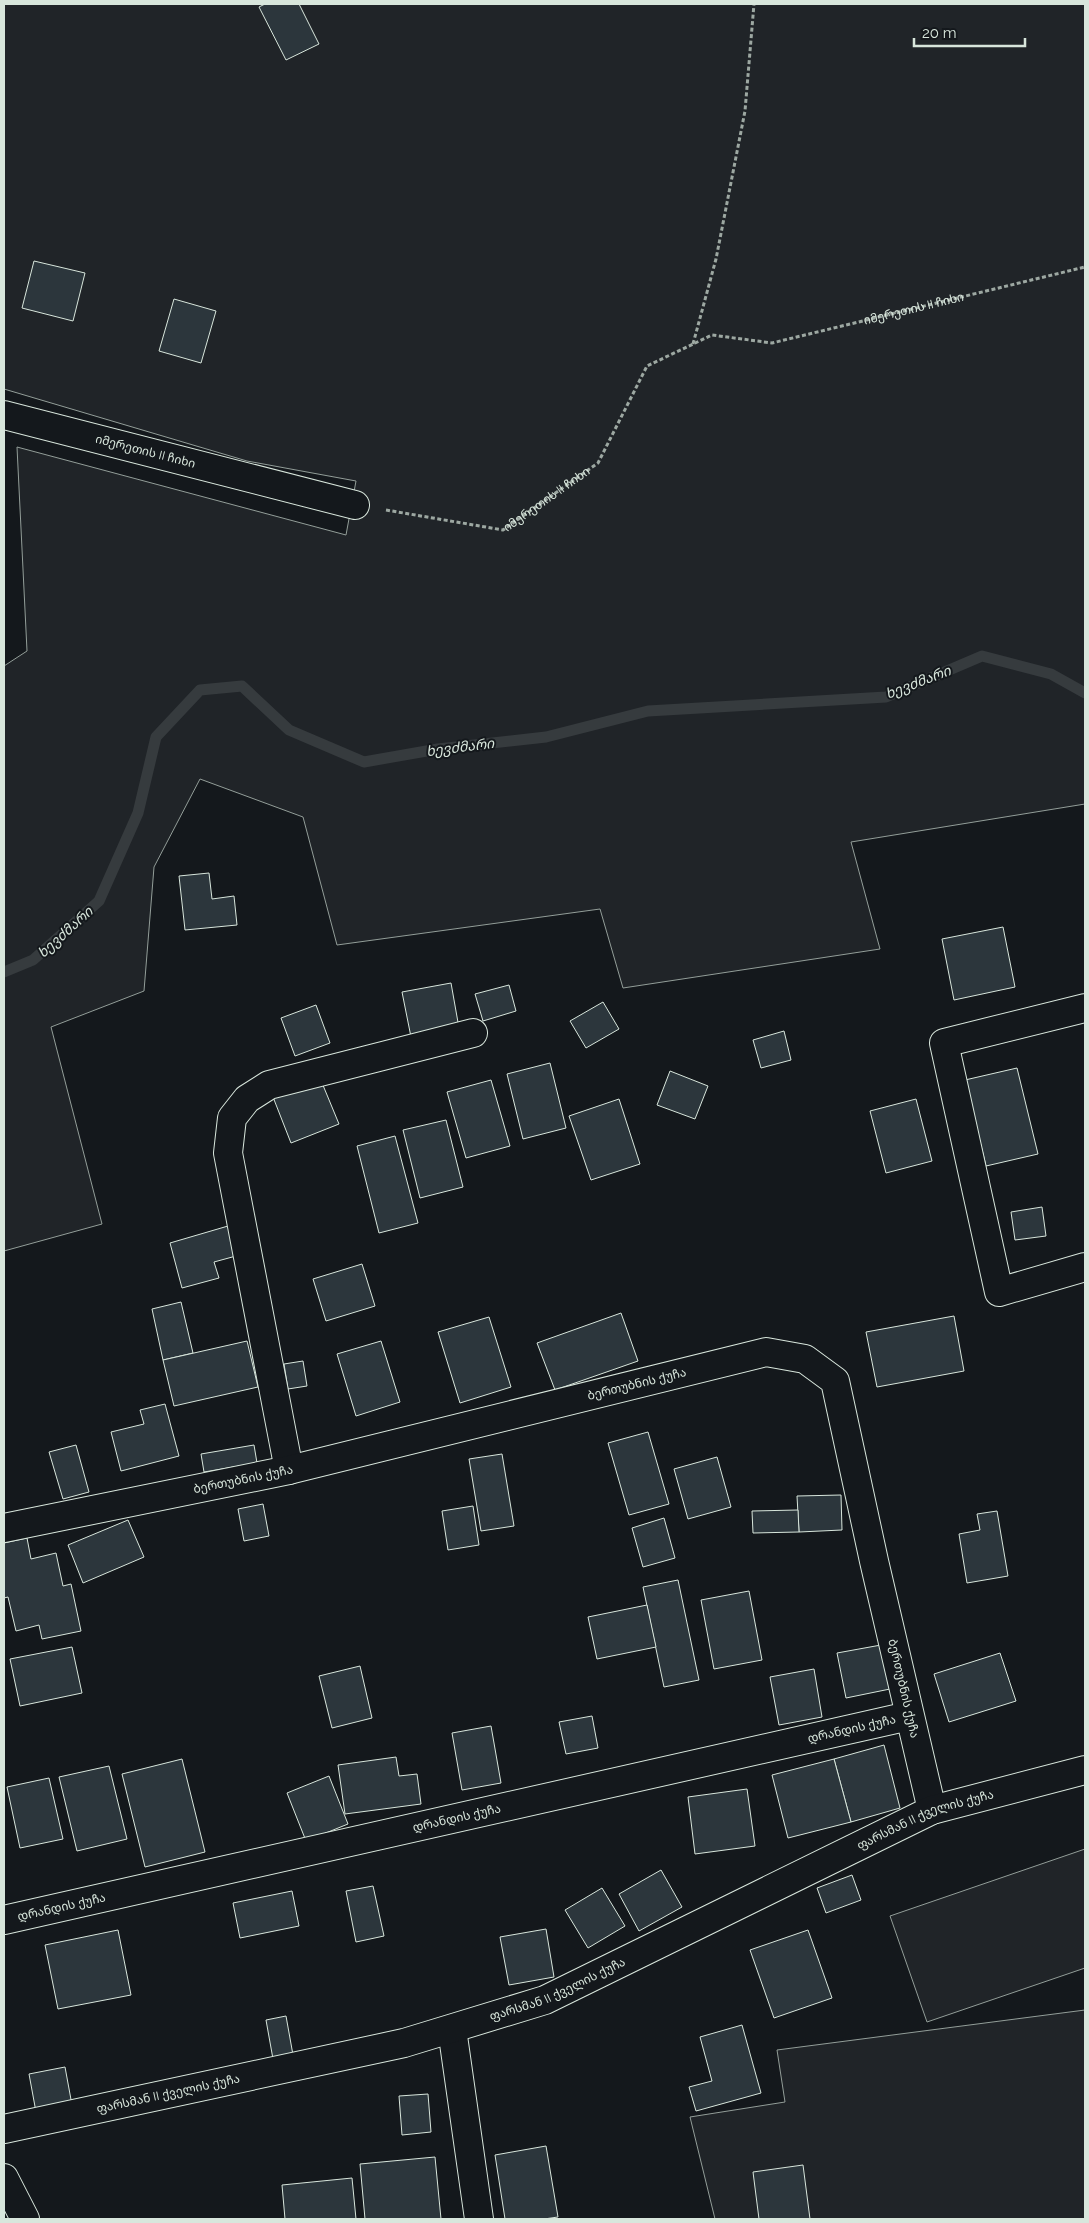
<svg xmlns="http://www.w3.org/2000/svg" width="1089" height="2223" font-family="Raleway,'Noto Sans Georgian',sans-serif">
<rect width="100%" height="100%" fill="#14181c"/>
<!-- green -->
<g fill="#202428" stroke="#939e99">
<polygon points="4,4 1085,4 1085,804 851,842 880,949 623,988 600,909 337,945 303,817 200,779 154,867 144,991 51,1027 102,1224 4,1251 4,666 27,651 17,447 346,535 356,481 247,461 4,389"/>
<polygon points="1085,1849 1085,1968 927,2022 890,1916"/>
<polygon points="1085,2010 1085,2219 715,2219 690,2117 785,2102 777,2050"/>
</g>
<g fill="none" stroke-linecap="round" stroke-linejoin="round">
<!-- stream -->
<polyline stroke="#363b3e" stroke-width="11" points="4,972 33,960 99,901 138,813 156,737 200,690 242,686 289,730 364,762 438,749 546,737 648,711 886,697 982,656 1051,674 1085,693"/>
</g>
<!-- building -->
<g fill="#2c363c" stroke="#d8e6dc">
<polygon points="265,4 299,4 319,44 286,60 259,7"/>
<polygon points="34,261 85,273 73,321 22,308"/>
<polygon points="174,299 216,311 201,363 159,351"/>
<polygon points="209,873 212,899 234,896 237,925 185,930 179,876"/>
<polygon points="1003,927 1015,987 954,1000 942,939"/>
<polygon points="451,983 459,1028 411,1037 402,992"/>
<polygon points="509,985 516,1011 483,1021 475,994"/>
<polygon points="603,1002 619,1029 586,1048 570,1021"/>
<polygon points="316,1005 330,1043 295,1056 281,1018"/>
<polygon points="784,1031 791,1060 761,1068 753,1040"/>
<polygon points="550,1063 566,1128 523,1139 507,1074"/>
<polygon points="1017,1068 1038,1154 986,1166 965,1080"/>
<polygon points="670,1071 708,1086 695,1119 657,1105"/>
<polygon points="320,1078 339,1124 291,1143 273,1097"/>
<polygon points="491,1080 510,1146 466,1158 447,1092"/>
<polygon points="619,1099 640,1164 591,1180 569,1116"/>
<polygon points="916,1099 932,1161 886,1173 870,1111"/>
<polygon points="446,1120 463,1187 420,1198 403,1130"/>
<polygon points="395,1136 418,1223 379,1233 357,1146"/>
<polygon points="1042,1207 1046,1236 1015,1240 1011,1212"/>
<polygon points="228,1226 236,1256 214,1262 219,1278 182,1288 170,1243"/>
<polygon points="362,1264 375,1306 326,1321 313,1279"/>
<polygon points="181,1302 193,1353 163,1360 152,1309"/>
<polygon points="621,1313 638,1361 555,1390 537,1343"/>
<polygon points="954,1316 964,1371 877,1387 866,1332"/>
<polygon points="489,1317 511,1387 460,1403 438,1332"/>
<polygon points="247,1341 258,1387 174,1406 163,1360"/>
<polygon points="381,1341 400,1402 356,1416 337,1354"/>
<polygon points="303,1361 307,1386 288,1389 284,1364"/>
<polygon points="165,1404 179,1456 121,1471 111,1432 144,1424 140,1410"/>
<polygon points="648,1432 669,1504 629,1515 608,1443"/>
<polygon points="76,1445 89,1492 63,1499 49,1452"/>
<polygon points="254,1445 257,1463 204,1472 201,1454"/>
<polygon points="502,1454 514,1526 481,1531 469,1459"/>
<polygon points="717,1457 731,1507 688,1519 674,1469"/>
<polygon points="841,1495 842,1530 799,1532 797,1496"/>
<polygon points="263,1504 269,1536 244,1541 238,1509"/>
<polygon points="473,1506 479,1545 448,1550 442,1511"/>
<polygon points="798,1510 799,1532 753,1533 752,1511"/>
<polygon points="997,1511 1008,1576 967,1583 959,1534 980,1530 977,1514"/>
<polygon points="664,1518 675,1558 643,1567 632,1528"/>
<polygon points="128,1520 144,1557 83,1583 68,1545"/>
<polygon points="27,1538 31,1559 56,1553 63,1586 71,1584 81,1631 42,1639 39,1625 16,1631 8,1597 4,1598 4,1543"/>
<polygon points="678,1580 699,1680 664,1687 643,1587"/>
<polygon points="749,1591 762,1660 714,1669 701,1600"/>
<polygon points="647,1605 656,1647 597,1659 588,1617"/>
<polygon points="881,1645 890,1689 846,1698 837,1653"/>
<polygon points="72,1647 82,1693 20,1706 10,1659"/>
<polygon points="1000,1653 1016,1701 949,1722 934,1674"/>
<polygon points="360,1666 372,1718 332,1728 319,1676"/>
<polygon points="814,1669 822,1717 779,1725 770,1677"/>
<polygon points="592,1716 598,1748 566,1754 559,1722"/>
<polygon points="491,1726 501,1783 462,1790 452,1733"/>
<polygon points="884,1745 900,1808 851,1822 834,1759"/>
<polygon points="396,1757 399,1776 417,1774 421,1804 345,1814 338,1765"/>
<polygon points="182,1759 205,1852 145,1867 122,1774"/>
<polygon points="834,1759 851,1822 788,1838 772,1775"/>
<polygon points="109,1766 127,1839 77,1851 59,1777"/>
<polygon points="329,1776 348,1824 306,1841 287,1793"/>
<polygon points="49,1778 63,1839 20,1848 7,1787"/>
<polygon points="747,1789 755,1846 695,1854 688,1797"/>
<polygon points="661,1870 682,1907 639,1931 619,1894"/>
<polygon points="852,1875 861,1900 826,1913 817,1888"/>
<polygon points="373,1886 384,1936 356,1942 346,1891"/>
<polygon points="602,1888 625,1926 588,1948 565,1910"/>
<polygon points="292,1891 299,1926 240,1938 233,1903"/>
<polygon points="546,1929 554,1977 509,1985 500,1937"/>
<polygon points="118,1930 131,1995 58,2009 45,1945"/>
<polygon points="808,1930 832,1998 774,2018 750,1950"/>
<polygon points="286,2016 293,2055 273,2059 266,2020"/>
<polygon points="742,2025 761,2093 696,2111 689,2087 712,2081 700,2037"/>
<polygon points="65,2067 72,2105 36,2112 29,2074"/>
<polygon points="428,2094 431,2132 402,2135 399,2096"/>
<polygon points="546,2146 558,2217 544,2219 505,2219 495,2155"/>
<polygon points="435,2157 441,2219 365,2219 360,2164"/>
<polygon points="803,2165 810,2219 759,2219 753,2172"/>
<polygon points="352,2178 356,2219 285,2219 282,2185"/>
</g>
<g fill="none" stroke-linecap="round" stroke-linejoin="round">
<!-- minor casing -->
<g stroke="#d8e6dc" stroke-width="30">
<g id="minor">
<path id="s2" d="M4,415L355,505"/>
<polyline points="1085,1008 944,1043 999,1292 1085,1267"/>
<polyline points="289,1470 228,1153 232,1118 247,1099 269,1085 473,1033"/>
<path id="s3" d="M4,1528L289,1470L766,1352L805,1359L835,1381L874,1561L932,1810"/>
<path id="s4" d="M4,1920L909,1716"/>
<polyline points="452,2029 479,2219"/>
<path id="s5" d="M4,2129L404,2043L545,2000L932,1810L1085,1770"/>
<polyline points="4,2178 25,2219"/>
</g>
</g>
<!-- path -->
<g stroke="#9da8a2" stroke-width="3" stroke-dasharray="4 2.5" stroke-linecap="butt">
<polyline points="693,344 716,259 745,111 754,4"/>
<path id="s1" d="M386,510L503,530L598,463L647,366L712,335L772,343L1085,267"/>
</g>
<!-- minor -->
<use href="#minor" stroke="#14181c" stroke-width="28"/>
</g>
<g text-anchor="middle" stroke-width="4" stroke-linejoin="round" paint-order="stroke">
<!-- street labels -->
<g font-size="12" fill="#d8e6dc" stroke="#14181c">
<text dy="4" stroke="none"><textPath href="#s1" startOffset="622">იმერეთის II ჩიხი</textPath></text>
<text dy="4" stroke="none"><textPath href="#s2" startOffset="146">იმერეთის II ჩიხი</textPath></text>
<text dy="4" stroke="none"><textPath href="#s1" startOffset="172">იმერეთის II ჩიხი</textPath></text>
<text dy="4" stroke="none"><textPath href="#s3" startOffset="649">ბერთუბნის ქუჩა</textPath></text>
<text dy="4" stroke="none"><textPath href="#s3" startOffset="244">ბერთუბნის ქუჩა</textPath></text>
<text dy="4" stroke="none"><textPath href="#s3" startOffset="1174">ბერთუბნის ქუჩა</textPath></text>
<text dy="4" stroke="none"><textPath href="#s4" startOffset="869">დრანდის ქუჩა</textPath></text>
<text dy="4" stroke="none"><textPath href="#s4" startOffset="464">დრანდის ქუჩა</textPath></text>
<text dy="4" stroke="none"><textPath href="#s5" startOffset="978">ფარსმან II ქველის ქუჩა</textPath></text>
<text dy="4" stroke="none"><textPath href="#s4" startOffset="59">დრანდის ქუჩა</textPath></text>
<text dy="4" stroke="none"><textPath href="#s5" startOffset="572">ფარსმან II ქველის ქუჩა</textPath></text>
<text dy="4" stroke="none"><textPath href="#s5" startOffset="168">ფარსმან II ქველის ქუჩა</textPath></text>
</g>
<!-- water labels -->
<g font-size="14" font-style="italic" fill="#d8e6dc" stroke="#14181c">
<text transform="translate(918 682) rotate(-21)" y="5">ხევძმარი</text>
<text transform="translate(460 747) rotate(-7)" y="5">ხევძმარი</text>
<text transform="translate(65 932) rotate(-42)" y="5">ხევძმარი</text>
</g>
</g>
<!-- border -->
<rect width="1089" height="2223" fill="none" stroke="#d8e6dc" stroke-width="10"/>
<!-- scale -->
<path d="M914 38v8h111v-8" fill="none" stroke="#d8e6dc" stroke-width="2.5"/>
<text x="922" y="38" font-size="15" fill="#d8e6dc" stroke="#14181c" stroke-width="4" paint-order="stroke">20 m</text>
</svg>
